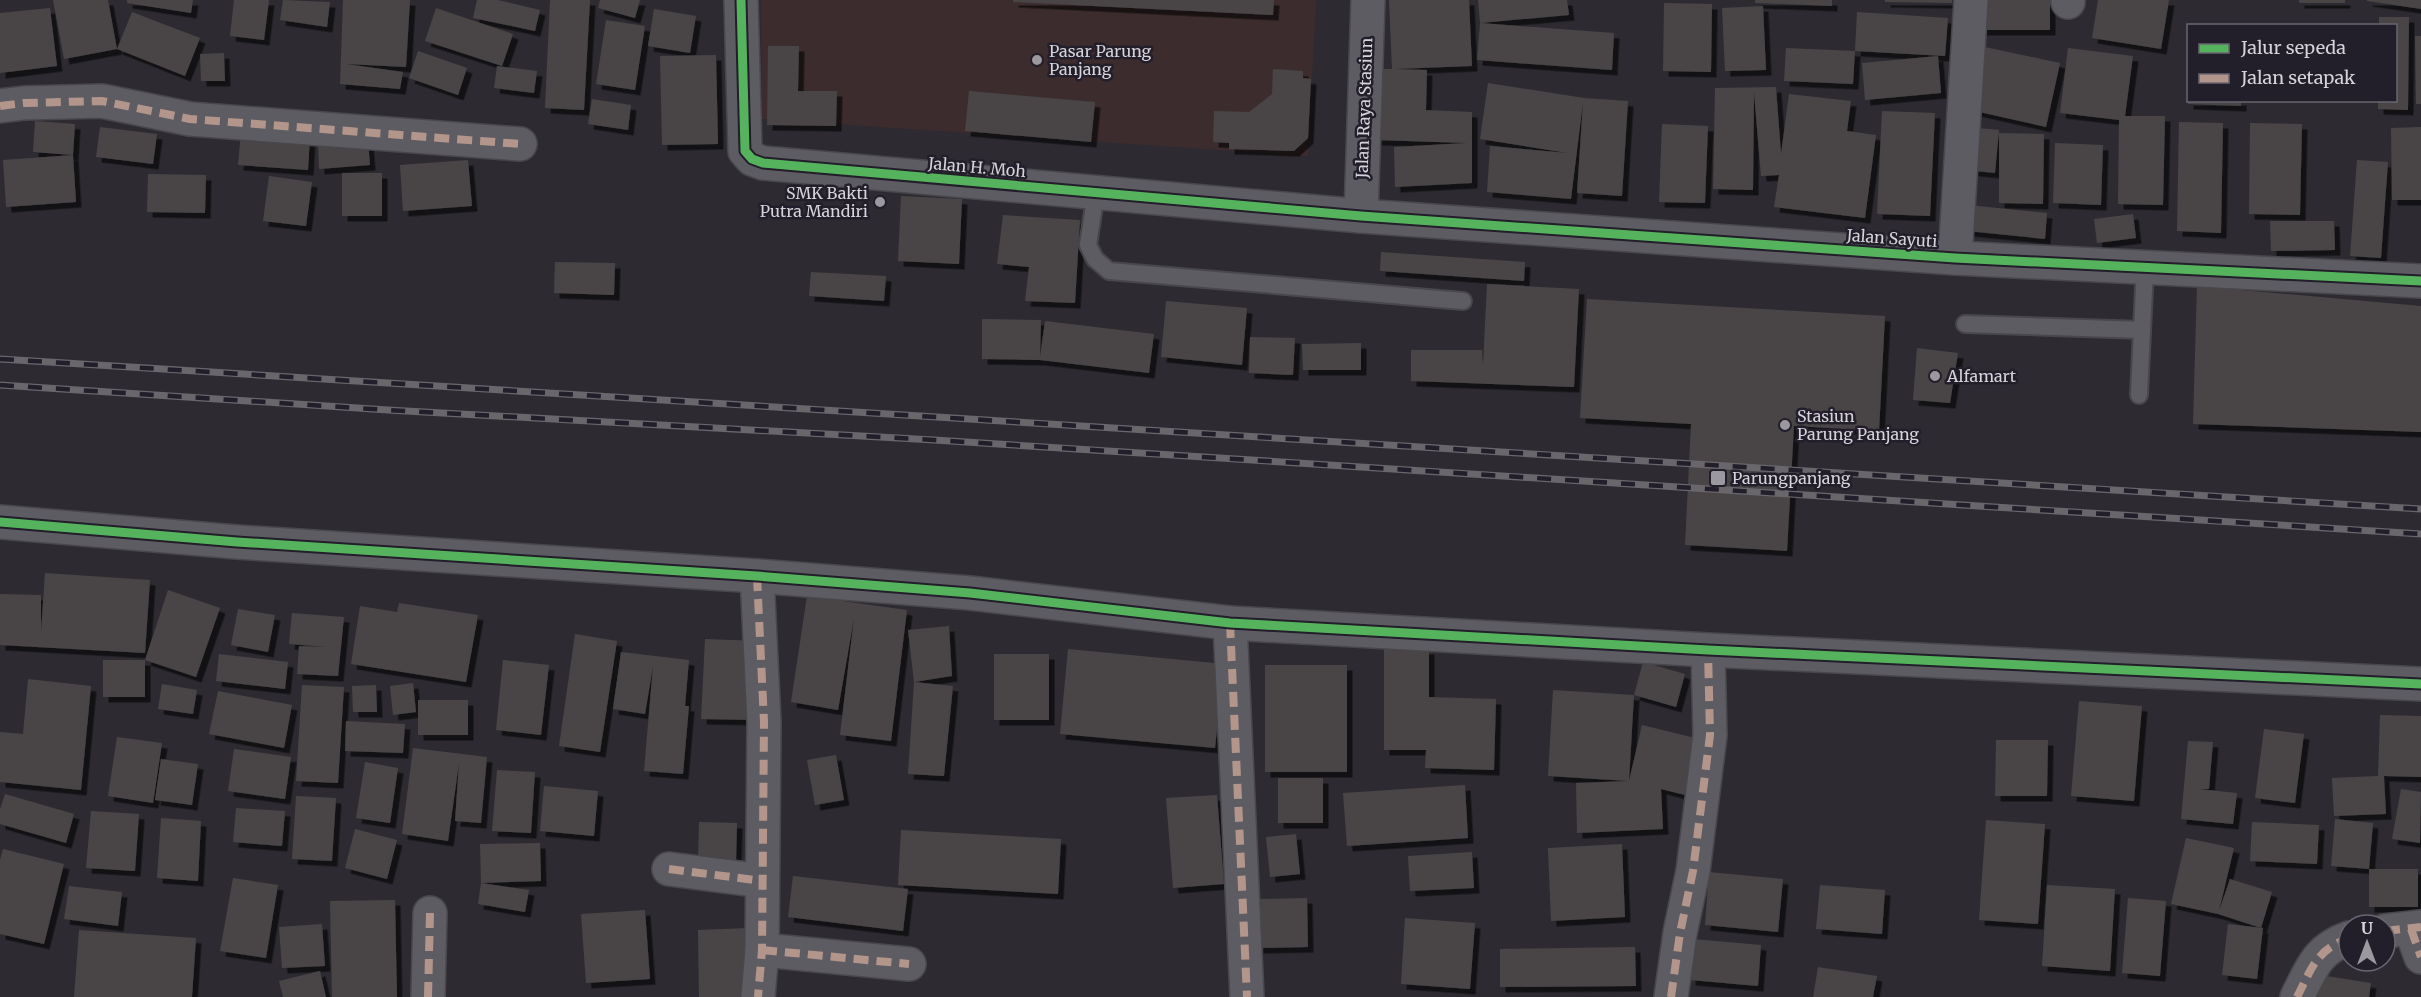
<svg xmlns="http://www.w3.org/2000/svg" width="2421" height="997" font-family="Merriweather,serif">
<defs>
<filter id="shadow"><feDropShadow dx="5.5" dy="5.5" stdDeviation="0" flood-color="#0009"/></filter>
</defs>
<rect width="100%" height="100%" fill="#2d2b31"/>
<!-- commercial -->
<polygon fill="#3d2c2e" points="761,0 1316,0 1308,156 762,119"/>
<!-- building -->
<g fill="#484547" filter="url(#shadow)">
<polygon points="53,0 108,0 117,49 132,12 200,38 185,76 117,49 64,59"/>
<polygon points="127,0 193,0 191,13 127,3"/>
<polygon points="234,0 269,0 264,40 230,36"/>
<polygon points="283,0 330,2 327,27 280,20"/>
<polygon points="343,0 410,0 406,67 346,64 403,72 400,89 340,84"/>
<polygon points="477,0 498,0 540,10 535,31 473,18"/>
<polygon points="550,0 590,0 584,110 545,108"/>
<polygon points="600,0 640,0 635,18 598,8"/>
<polygon points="1013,0 1274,0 1273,15 1013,2"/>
<polygon points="1389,0 1469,0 1472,66 1395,69 1427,70 1426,110 1472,112 1472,183 1395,187 1394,147 1467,143 1376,140 1379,69 1392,69"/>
<polygon points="1478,0 1567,0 1569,15 1480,23"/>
<polygon points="1755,0 1832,0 1832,6 1755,3"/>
<polygon points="1885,0 1952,0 1952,3 1885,2"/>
<rect x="1978" y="0" width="72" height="30"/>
<polygon points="2098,0 2169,0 2161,49 2092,38"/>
<rect x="2299" y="0" width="46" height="3"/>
<polygon points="2367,0 2421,0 2421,9 2367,1"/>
<polygon points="1664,3 1712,4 1711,72 1663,71"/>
<polygon points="1763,6 1766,70 1725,71 1722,8"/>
<polygon points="50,8 57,66 0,73 0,13"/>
<polygon points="436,8 513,34 502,66 425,41"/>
<polygon points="654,9 696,16 690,53 648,46"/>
<polygon points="1857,12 1948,18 1945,56 1855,51"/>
<polygon points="2379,17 2409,17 2408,110 2378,109 2378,100 2396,100 2396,26 2379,26"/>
<polygon points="606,20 645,26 635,90 596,84"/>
<polygon points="1480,23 1614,33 1612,70 1477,60"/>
<polygon points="2415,36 2421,36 2421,104 2416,104"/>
<polygon points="768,46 799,46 798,91 837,91 836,126 767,125"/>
<polygon points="1980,46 2060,63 2046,127 1966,109"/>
<polygon points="1786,48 1855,51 1853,84 1784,81"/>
<polygon points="2068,48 2133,56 2125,116 2165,116 2163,205 2118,204 2119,120 2060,113"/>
<polygon points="418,51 467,68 458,95 409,78"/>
<polygon points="224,53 225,81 201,81 200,54"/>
<polygon points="716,55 718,144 662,145 660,56"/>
<polygon points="1938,56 1941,93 1865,100 1862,63"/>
<polygon points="497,66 537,71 534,93 494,88"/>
<polygon points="1273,69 1303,71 1303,78 1311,79 1308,138 1294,151 1229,149 1229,143 1213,142 1214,111 1249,112 1272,94"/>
<polygon points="1488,83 1584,98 1628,101 1622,196 1577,193 1583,102 1571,199 1487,192 1490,146 1568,153 1480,139"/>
<polygon points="1776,87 1781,154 1789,94 1851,101 1847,131 1876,135 1865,218 1774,207 1779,175 1761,176 1754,92 1753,190 1713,189 1715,88"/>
<polygon points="969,91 1095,102 1091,142 965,131"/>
<polygon points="592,99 631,105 628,130 588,124"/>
<polygon points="2188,100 2241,100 2241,106 2188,104"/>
<polygon points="1882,111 1935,113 1930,216 1877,214"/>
<polygon points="35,121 75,124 73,155 76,202 6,207 3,160 73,155 33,152"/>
<polygon points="2179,122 2223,123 2221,233 2177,231"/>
<polygon points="2250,123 2302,124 2300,215 2249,214"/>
<polygon points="1662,124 1708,126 1705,203 1659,202"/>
<polygon points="100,127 157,134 153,164 96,157"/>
<polygon points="1968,127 1999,130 1995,173 1965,170"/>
<polygon points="2421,127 2421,200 2392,200 2391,128"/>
<polygon points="241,132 310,137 308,170 238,165"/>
<polygon points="1999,133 2044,134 2043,204 1999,203"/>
<polygon points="368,140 370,165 319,169 318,143"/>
<polygon points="2055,143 2103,145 2101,205 2053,203"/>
<polygon points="468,160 472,206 403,211 400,165"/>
<polygon points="2357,160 2388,162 2381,258 2350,256"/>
<rect x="342" y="173" width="40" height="43"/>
<polygon points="148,174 206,175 205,213 147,212"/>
<polygon points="269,176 312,182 306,226 263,221"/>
<polygon points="901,196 962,199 959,264 898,261"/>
<polygon points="1969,205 2047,213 2045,239 1967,231"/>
<polygon points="2133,214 2136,238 2097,243 2094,219"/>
<polygon points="1003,215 1080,220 1075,303 1025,301 1029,267 997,264"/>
<polygon points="2270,221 2334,221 2335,250 2271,251"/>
<polygon points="1381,252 1525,262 1524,281 1380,271"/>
<polygon points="555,262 615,263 614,295 554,293"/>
<polygon points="811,272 886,276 884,301 809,296"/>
<polygon points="1487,284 1579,289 1574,387 1411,381 1411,350 1482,350 1483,365"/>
<polygon points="2197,286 2421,306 2421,432 2193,424"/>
<polygon points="1587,299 1885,316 1879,431 1794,426 1787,551 1685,545 1691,424 1580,418"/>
<polygon points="1166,301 1247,308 1242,365 1161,357"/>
<polygon points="982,319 1041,320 1040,357 1045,321 1154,334 1149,373 1040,360 982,359"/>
<polygon points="1250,337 1295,338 1293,375 1249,373"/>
<polygon points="1361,343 1361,370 1303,370 1302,344"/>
<polygon points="1917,348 1958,353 1950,403 1913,400"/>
<polygon points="45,573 150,580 145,653 0,645 0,594 41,595 41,632"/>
<polygon points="168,590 220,608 196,677 145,660"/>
<polygon points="807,596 907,610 891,741 840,735 854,618 838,710 791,702"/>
<polygon points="399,603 478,615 466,682 351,664 360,606 397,612"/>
<polygon points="238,609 275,615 268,652 231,645"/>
<polygon points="292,613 344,617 338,676 297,674 299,646 327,647 289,644"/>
<polygon points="949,626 952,676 914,682 953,686 944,776 908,774 914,682 908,630"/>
<polygon points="575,634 617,641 600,752 559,746"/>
<polygon points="705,639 759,641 755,720 701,719"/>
<polygon points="1068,649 1224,664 1215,748 1060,734"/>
<polygon points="1384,649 1429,649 1429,697 1496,699 1494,770 1425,768 1426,750 1384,750"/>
<polygon points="621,652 689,660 685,706 689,706 683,774 644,771 653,666 645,714 613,709"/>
<polygon points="219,654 288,662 285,689 216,681"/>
<rect x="994" y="654" width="55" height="66"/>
<rect x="103" y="660" width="42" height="37"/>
<polygon points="503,660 549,665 541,735 496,730"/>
<polygon points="1643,662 1685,674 1676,707 1634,695"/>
<rect x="1265" y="665" width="82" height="107"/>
<polygon points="28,679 91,686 81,790 0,782 0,732 23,734"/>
<polygon points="413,683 416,712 393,715 390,686"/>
<polygon points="162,684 197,690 193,714 158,709"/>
<polygon points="302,685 344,687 338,783 296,781"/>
<polygon points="376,685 377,712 353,712 352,686"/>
<polygon points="1553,690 1634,695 1629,781 1642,725 1699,739 1685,795 1661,789 1663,829 1577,833 1576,783 1629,781 1548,776"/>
<polygon points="218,691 292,705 284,748 209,734"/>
<rect x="418" y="700" width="50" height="35"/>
<polygon points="2079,701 2142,706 2134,801 2071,796"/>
<polygon points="2380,715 2421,716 2421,777 2384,776 2386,814 2334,816 2332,778 2378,776"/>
<polygon points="346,721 405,724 403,753 345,751"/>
<polygon points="2264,729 2304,734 2295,803 2255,798"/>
<polygon points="117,737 162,743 153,803 108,796"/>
<polygon points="1996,740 2048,740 2047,796 1995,796"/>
<polygon points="2188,741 2213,742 2209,789 2199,789 2237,793 2233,824 2181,819"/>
<polygon points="413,748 487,757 481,823 455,821 459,763 448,841 402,834"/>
<polygon points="234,749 291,757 285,799 228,791"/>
<polygon points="836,755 844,800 815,805 807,760"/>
<polygon points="161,759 198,764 192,805 155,800"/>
<polygon points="365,762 398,768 390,823 356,818"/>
<polygon points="497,770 535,772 531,833 492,831"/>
<rect x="1278" y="778" width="45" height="45"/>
<polygon points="1465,785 1468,838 1347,846 1343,793"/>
<polygon points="544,786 598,791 594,836 540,831"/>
<polygon points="2401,789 2421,792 2420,843 2392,839"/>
<polygon points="5,794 74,814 66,843 0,824 0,809"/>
<polygon points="1217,795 1224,884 1173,888 1166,798"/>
<polygon points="296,796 336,798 332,861 292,859"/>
<polygon points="236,808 285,811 282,846 233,842"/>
<polygon points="91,811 139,814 135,871 86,868"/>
<polygon points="161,818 201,821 198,881 157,878"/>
<polygon points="2335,819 2373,823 2369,869 2418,869 2418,907 2369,907 2369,869 2331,866"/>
<polygon points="1986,820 2045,824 2038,924 1979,920"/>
<polygon points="699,822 737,823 736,863 698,861"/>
<polygon points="2252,822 2319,825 2317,864 2250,861"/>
<polygon points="355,829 397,840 387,879 345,868"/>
<polygon points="901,830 1061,839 1058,894 898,885"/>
<polygon points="1296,834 1300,874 1270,877 1266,837"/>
<polygon points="2186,838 2234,848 2219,911 2230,879 2272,892 2261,928 2218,914 2171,904"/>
<polygon points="540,843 541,881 481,883 480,844"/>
<polygon points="1622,844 1625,917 1551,921 1548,848"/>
<polygon points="3,849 64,864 44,944 0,934 0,860"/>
<polygon points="1472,852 1474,888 1410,891 1408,856"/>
<polygon points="1709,872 1783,879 1778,932 1705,925"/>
<polygon points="793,876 908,889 903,931 788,917"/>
<polygon points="233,878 278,885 266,958 220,951"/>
<polygon points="481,883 529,890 525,912 478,904"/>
<polygon points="1820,885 1885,890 1882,934 1816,929"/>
<polygon points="2047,885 2115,889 2110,971 2042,966"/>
<polygon points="69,886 122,892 118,926 64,919"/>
<polygon points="1307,898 1308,947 1258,948 1257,899"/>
<polygon points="2128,898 2166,901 2160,976 2122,973"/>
<polygon points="395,900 397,997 332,997 330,901"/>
<polygon points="645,910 650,979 586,983 581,914"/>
<polygon points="1405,918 1475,923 1470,989 1401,984"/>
<polygon points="322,924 325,966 282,968 279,927"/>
<polygon points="2228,924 2263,928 2257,979 2222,975"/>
<polygon points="750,928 752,997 699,997 698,930"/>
<polygon points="79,930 196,938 192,997 74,997"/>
<polygon points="1693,939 1761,945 1758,986 1690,980"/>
<polygon points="1635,947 1636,986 1500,987 1500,949"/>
<polygon points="1818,967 1877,976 1873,997 1813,997"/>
<polygon points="320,971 326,997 283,997 279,981"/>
<polygon points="2320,975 2371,983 2369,997 2317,997"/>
</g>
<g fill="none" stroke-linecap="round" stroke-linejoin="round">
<!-- service casing -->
<g stroke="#48474b" stroke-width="20">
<g id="service">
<polyline points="1096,193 1088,245 1095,259 1109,271 1463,301"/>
<polyline points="1965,324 2142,330"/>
<polyline points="2139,395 2145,267"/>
</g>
</g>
<!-- minor casing -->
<g stroke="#48474b" stroke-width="36">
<g id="minor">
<polyline points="741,0 745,151 752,159 763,163 1361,216 1955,258 2421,281"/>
<polyline points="2068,2 2068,0"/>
<polyline points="0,106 24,103 102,101 190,119 520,144"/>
<polyline points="1361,216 1368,0"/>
<polyline points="1955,258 1971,0"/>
<polyline points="0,522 237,542 757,576 970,593 1230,623 1708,650 2421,684"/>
<polyline points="757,576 764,722 762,950 758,997"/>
<polyline points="1230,623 1247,997"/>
<polyline points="669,869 762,881"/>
<polyline points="2411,929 2421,957"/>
<polyline points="2385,931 2421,927"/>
<polyline points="762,950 909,964"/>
<polyline points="428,997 430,913"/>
<polyline points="1671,997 1680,933 1693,871 1710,735 1708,650"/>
<path d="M2297,997C2312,968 2316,950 2349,938"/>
</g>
</g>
<!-- service -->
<use href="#service" stroke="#5e5c63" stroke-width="16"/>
<!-- minor -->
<use href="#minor" stroke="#5e5c63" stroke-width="33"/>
<!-- rail casing -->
<g stroke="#69676c" stroke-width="7">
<g id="rail">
<polyline points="0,359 2421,509"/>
<polyline points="0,385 388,410 934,440 2421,534"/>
</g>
</g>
<!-- rail -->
<use href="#rail" stroke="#221e2a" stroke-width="4.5" stroke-dasharray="14" stroke-linecap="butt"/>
<!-- quiet -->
<g stroke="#b2968c" stroke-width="8" stroke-dasharray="15 8" stroke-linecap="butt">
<polyline points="0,106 24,103 102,101 190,119 520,144"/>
<polyline points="757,576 764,722 762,950 758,997"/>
<polyline points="1230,623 1247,997"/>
<polyline points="669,869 762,881"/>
<polyline points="2411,929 2421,957"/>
<polyline points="2385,931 2421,927"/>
<polyline points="762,950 909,964"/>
<polyline points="428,997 430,913"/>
<polyline points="1671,997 1680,933 1693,871 1710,735 1708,650"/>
<path d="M2297,997C2312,968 2316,950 2349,938"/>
</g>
<!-- cycleway casing -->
<g stroke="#221e2a" stroke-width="13">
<g id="cycleway">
<polyline points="741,0 745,151 752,159 763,163 1361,216 1955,258 2421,281"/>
<polyline points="0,522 237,542 757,576 970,593 1230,623 1708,650 2421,684"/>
</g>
</g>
<!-- cycleway -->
<use href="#cycleway" stroke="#56b35d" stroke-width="9"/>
</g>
<!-- markers -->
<g fill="#9b98a0" stroke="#221e2a" stroke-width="2">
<circle cx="1037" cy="60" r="6"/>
<circle cx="880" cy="202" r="6"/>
<circle cx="1935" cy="376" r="6"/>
<circle cx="1785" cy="425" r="6"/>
<rect x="1710" y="470" width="16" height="16" rx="3"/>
</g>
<g text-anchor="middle" stroke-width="5" stroke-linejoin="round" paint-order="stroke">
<!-- poi labels -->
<g font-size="16" fill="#d6d3db" stroke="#221e2a" text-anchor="start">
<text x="1049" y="57">Pasar Parung<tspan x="1049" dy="18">Panjang</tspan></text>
<text x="868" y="199" text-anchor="end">SMK Bakti<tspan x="868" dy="18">Putra Mandiri</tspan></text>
<text x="1947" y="382">Alfamart</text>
<text x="1797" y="422">Stasiun<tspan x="1797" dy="18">Parung Panjang</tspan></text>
<text x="1732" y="484">Parungpanjang</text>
</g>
<!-- street labels -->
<g font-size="16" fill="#d6d3db" stroke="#221e2a">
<text transform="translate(1364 108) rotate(-88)" y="6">Jalan Raya Stasiun</text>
<text transform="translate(977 167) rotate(5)" y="6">Jalan H. Moh</text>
<text transform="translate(1892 238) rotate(4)" y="6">Jalan Sayuti</text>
</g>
</g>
<!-- legend -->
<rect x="2187" y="24" width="210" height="78" fill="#221e2a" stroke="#6a6671" stroke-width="1.5"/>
<rect x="2199" y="44" width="30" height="9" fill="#56b35d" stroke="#6a6671" stroke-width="1.5"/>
<text x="2241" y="54" font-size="18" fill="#d6d3db">Jalur sepeda</text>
<rect x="2199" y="74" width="30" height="9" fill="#b2968c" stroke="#6a6671" stroke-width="1.5"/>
<text x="2241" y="84" font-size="18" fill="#d6d3db">Jalan setapak</text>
<!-- north arrow -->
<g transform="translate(2367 943)"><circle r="28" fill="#221e2a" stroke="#6a6671" stroke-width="1.5"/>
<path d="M0-4.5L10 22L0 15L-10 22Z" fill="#9b98a0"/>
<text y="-9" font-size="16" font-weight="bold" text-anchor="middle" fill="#d6d3db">U</text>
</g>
</svg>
